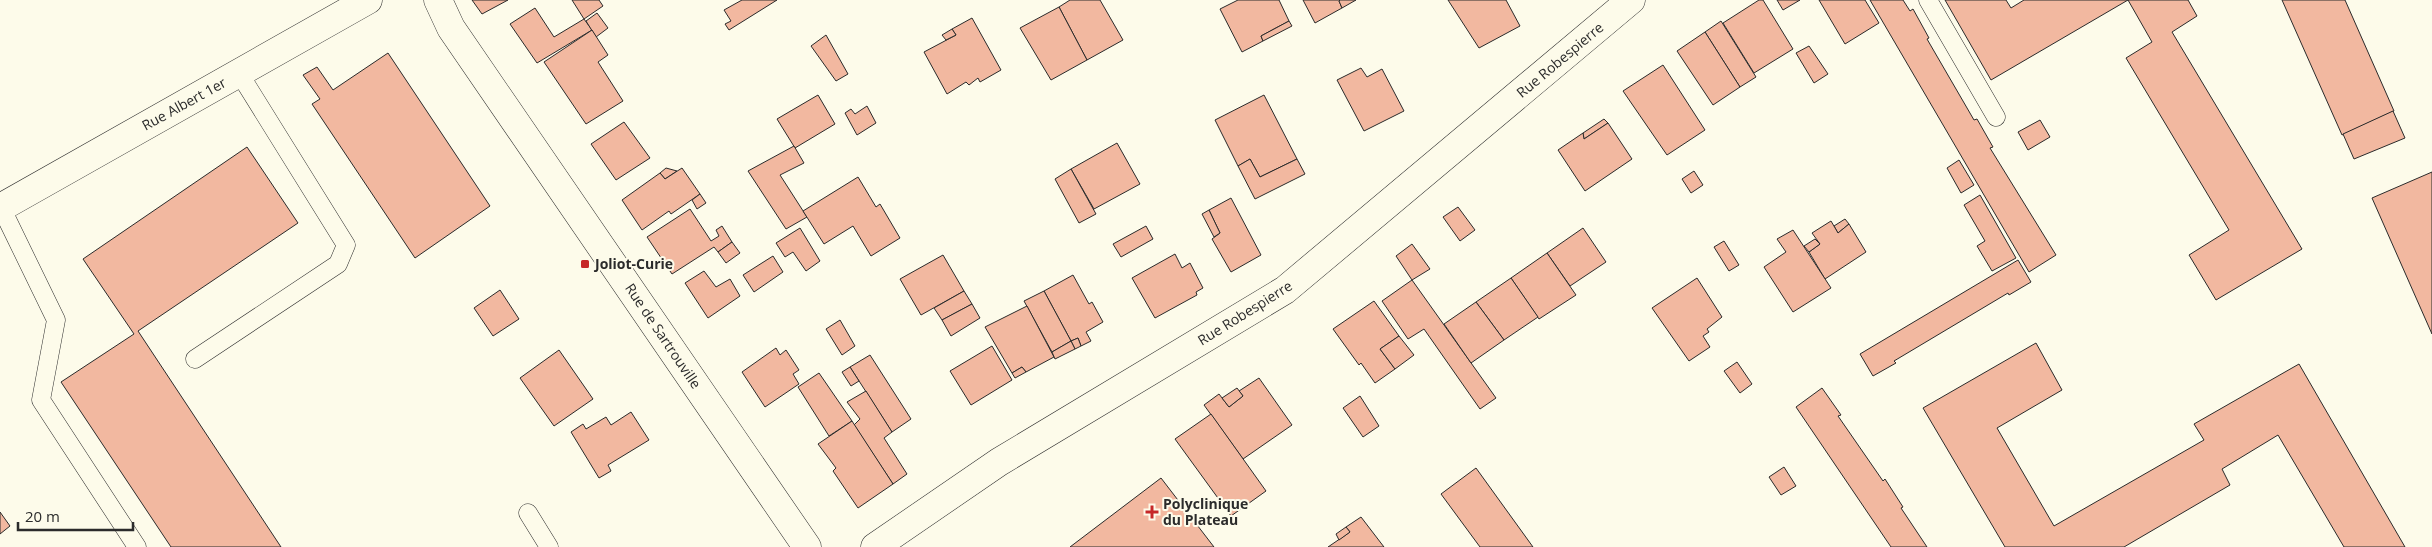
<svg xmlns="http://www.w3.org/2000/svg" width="2432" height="547" font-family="'Open Sans',sans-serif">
<rect width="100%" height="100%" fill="#fdfbea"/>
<!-- building -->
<g fill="#f2b8a0" stroke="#2b2b2b">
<polygon points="472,0 508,0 482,14"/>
<polygon points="572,0 599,0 603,6 584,19"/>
<polygon points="742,0 777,0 729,30 725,24 731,21 724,10"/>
<polygon points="1070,0 1100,0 1123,40 1087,60 1059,7"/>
<polygon points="1238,0 1279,0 1289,21 1261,36 1263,41 1242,52 1220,9"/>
<polygon points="1303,0 1340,0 1339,1 1342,8 1315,23"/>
<polygon points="1340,0 1356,0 1342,8 1339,1"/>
<polygon points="1448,0 1506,0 1520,26 1479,48"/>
<polygon points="1759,0 1763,0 1793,49 1754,73 1723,23"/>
<polygon points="1777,0 1800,0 1783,10"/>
<polygon points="1819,0 1865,0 1879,23 1845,44"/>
<polygon points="1870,0 1903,0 1910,11 1913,9 1929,38 1927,39 1974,120 1977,119 1993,147 1990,148 2056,255 2029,272"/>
<polygon points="1945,0 2006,0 2011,8 2024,0 2188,0 2197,16 2172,32 2302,249 2216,300 2189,255 2229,230 2126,58 2152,42 2128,0 1991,80"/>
<polygon points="2282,0 2345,0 2394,111 2342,135"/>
<polygon points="1059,7 1087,60 1051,80 1020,28"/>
<polygon points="535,8 554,37 584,19 592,30 537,63 510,24"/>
<polygon points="597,13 608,28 596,37 586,21"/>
<polygon points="972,18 1001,70 980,82 978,78 969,85 966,82 947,94 924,52 956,35 952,29"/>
<polygon points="1289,21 1292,26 1263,41 1261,36"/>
<polygon points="1721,21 1756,77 1740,87 1705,32"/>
<polygon points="952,29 956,35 946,40 942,35"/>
<polygon points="592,30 608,55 598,62 623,101 586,124 544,62"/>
<polygon points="1705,32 1740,87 1713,105 1677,51"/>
<polygon points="826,35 848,74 836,81 811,46"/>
<polygon points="1809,46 1828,74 1814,83 1796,53"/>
<polygon points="388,53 490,206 415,258 312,104 320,99 303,75 317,67 333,90"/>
<polygon points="1663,65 1705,130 1667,155 1623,91"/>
<polygon points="1361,68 1367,77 1382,69 1404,111 1364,131 1337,80"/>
<polygon points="818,95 835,124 795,148 777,119"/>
<polygon points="1264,95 1297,159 1260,177 1250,159 1238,166 1215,120"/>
<polygon points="867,106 876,123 857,135 845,113 851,109 855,114"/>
<polygon points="2393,111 2405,138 2354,159 2343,134"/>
<polygon points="1604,119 1608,123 1584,139 1583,133"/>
<polygon points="2040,120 2050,137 2028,150 2018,132"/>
<polygon points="624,122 650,158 616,180 591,144"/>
<polygon points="1608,123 1632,159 1585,191 1558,150 1583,133 1584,139"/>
<polygon points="1117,143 1140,184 1094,209 1071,169"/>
<polygon points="794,146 804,163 780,175 807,217 786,229 748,171"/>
<polygon points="247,147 298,223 138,331 281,547 171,547 61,382 134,334 83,259"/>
<polygon points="1250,159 1260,177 1297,159 1305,174 1255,199 1238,166"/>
<polygon points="1959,160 1974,185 1961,193 1947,168"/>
<polygon points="666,168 677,171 665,179 660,173"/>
<polygon points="682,168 700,194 671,214 669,211 642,230 622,200 660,173 665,179"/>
<polygon points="1071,169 1096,214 1079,223 1055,179"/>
<polygon points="1694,171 1703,185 1691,193 1682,179"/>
<polygon points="2432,172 2432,334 2372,198"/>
<polygon points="858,177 876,207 880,204 900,238 871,256 853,226 824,244 803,211"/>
<polygon points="700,194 706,203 697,209 692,200"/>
<polygon points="1980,195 2016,258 1992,271 1977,246 1985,241 1964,205"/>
<polygon points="1231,198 1261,255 1231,272 1212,239 1220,233 1209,210"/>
<polygon points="1458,207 1475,230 1460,241 1443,217"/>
<polygon points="690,209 711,241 719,236 716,230 722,226 732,242 718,252 714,247 672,274 647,237"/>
<polygon points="1209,210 1220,233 1214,237 1202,214"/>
<polygon points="1845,219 1849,224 1838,233 1834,226"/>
<polygon points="1831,221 1838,233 1849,224 1866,252 1825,279 1809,252 1820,244 1812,233"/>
<polygon points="1146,226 1153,239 1121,257 1113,244"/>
<polygon points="800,228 820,261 806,271 793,252 785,257 776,243"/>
<polygon points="1583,228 1606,262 1570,286 1547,253"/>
<polygon points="1793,230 1831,288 1793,312 1764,267 1786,252 1777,239"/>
<polygon points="1815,239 1820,244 1809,252 1804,246"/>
<polygon points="1724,241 1739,265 1729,271 1714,247"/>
<polygon points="732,242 740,253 726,263 718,252"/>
<polygon points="1412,244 1430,269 1412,280 1396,256"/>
<polygon points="1547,253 1576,295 1539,319 1511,278"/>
<polygon points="1175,254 1182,268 1190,263 1203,288 1196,292 1197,295 1155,318 1132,278"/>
<polygon points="943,255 964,291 921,315 900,279"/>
<polygon points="773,256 783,272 754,292 743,275"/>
<polygon points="2018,260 2031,282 2009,295 2008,293 1894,361 1896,363 1873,376 1860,354"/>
<polygon points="704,271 716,287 730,279 740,296 708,318 685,283"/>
<polygon points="1073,275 1089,304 1092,302 1103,322 1086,332 1091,341 1081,346 1078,338 1071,341 1044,291"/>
<polygon points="1511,278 1538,317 1504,340 1476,302"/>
<polygon points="1697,278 1722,317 1707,329 1709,332 1703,336 1710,347 1689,361 1652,308"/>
<polygon points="1412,280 1496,398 1480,409 1424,329 1408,339 1382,301"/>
<polygon points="500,290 519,319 493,336 474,308"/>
<polygon points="964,291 972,304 942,320 934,308"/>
<polygon points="1044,291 1071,341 1052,352 1024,301"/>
<polygon points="1374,301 1399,336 1380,349 1395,369 1375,383 1361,363 1359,365 1333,329"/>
<polygon points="1476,302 1504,340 1471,363 1444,324"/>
<polygon points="972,304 980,318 951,336 942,320"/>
<polygon points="1027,306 1054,357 1026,372 1022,367 1012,373 985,327"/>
<polygon points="840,320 855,346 842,355 826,329"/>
<polygon points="1399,336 1414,355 1395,369 1380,349"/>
<polygon points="1078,338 1081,346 1075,349 1071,341"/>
<polygon points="1071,341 1075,349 1055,359 1052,352"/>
<polygon points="2036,343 2062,390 1997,428 2054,526 2204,440 2194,424 2299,364 2405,547 2344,547 2278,435 2222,469 2230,485 2124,547 2005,547 1923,408"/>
<polygon points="992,346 1012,380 971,405 950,371"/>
<polygon points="776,348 780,355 786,350 799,370 793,374 799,384 765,407 742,372"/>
<polygon points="559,350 593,399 554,426 520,378"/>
<polygon points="870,355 911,419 892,432 850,367"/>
<polygon points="1737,362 1752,384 1740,393 1724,371"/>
<polygon points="850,367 859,381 851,386 842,372"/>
<polygon points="1022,367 1026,372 1015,378 1012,373"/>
<polygon points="819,373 852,421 829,436 798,387"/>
<polygon points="1259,378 1292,425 1243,459 1204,405 1219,394 1229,407 1243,396 1239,391"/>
<polygon points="1237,388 1243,396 1229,407 1222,398"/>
<polygon points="1822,388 1841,415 1838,416 1883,481 1885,479 1903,507 1901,508 1927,547 1891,547 1796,407"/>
<polygon points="866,391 892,432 884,438 907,474 893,484 854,425 860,419 847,402"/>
<polygon points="1360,396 1379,426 1363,437 1343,408"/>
<polygon points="631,412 649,440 608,465 611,471 599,478 571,432 583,424 586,429 606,417 611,425"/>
<polygon points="1211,414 1266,491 1231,516 1175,439"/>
<polygon points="852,421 893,484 858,508 833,471 836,468 818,444"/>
<polygon points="1784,467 1796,486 1781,495 1769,477"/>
<polygon points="1476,468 1533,547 1480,547 1441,494"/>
<polygon points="1161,478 1214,547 1070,547"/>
<polygon points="0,512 10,526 0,534"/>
<polygon points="1361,517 1384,547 1328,547 1350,532 1346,527"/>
<polygon points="1346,527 1350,532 1339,540 1336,534"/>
</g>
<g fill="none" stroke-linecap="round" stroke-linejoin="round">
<!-- service casing -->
<g stroke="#2b2b2b" stroke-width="19">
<g id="service">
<polyline points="1928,0 1996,117"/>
<polyline points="1,207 56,320 41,400 137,547"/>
<polyline points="195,359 338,264 346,245 239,73"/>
<polyline points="528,513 549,547"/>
</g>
</g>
<!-- minor casing -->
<g stroke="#2b2b2b" stroke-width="29">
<g id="minor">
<polyline points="438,0 451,28 807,547"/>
<polyline points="0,208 368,0"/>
<polyline points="875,547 999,462 1285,290 1631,0"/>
</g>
</g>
<!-- service -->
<use href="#service" stroke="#fdfbea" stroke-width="18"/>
<!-- minor -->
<use href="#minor" stroke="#fdfbea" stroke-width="28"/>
</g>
<!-- markers -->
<g fill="#c62828" stroke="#fdfbea" stroke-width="2">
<rect x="580" y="259" width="10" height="10" rx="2.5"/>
<path d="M1149.5 504.5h5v5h5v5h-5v5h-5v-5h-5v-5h5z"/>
</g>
<g text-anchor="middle" stroke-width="4" stroke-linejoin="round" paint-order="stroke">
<!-- street labels -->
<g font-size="14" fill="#2b2b2b" stroke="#fdfbea">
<text transform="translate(1560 60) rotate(-40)" y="5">Rue Robespierre</text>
<text transform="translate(184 104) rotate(-29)" y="5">Rue Albert 1er</text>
<text transform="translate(1245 313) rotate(-32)" y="5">Rue Robespierre</text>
<text transform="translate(663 336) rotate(56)" y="5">Rue de Sartrouville</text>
</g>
<!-- poi labels -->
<g font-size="14" font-weight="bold" fill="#2b2b2b" stroke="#fdfbea" text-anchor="start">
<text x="595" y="269">Joliot-Curie</text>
<text x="1163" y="509">Polyclinique<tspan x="1163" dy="16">du Plateau</tspan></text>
</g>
</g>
<!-- scale -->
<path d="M18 522v8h115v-8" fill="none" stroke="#2b2b2b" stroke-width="2.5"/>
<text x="25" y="522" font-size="15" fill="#2b2b2b" stroke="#fdfbea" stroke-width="4" paint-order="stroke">20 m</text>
</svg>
